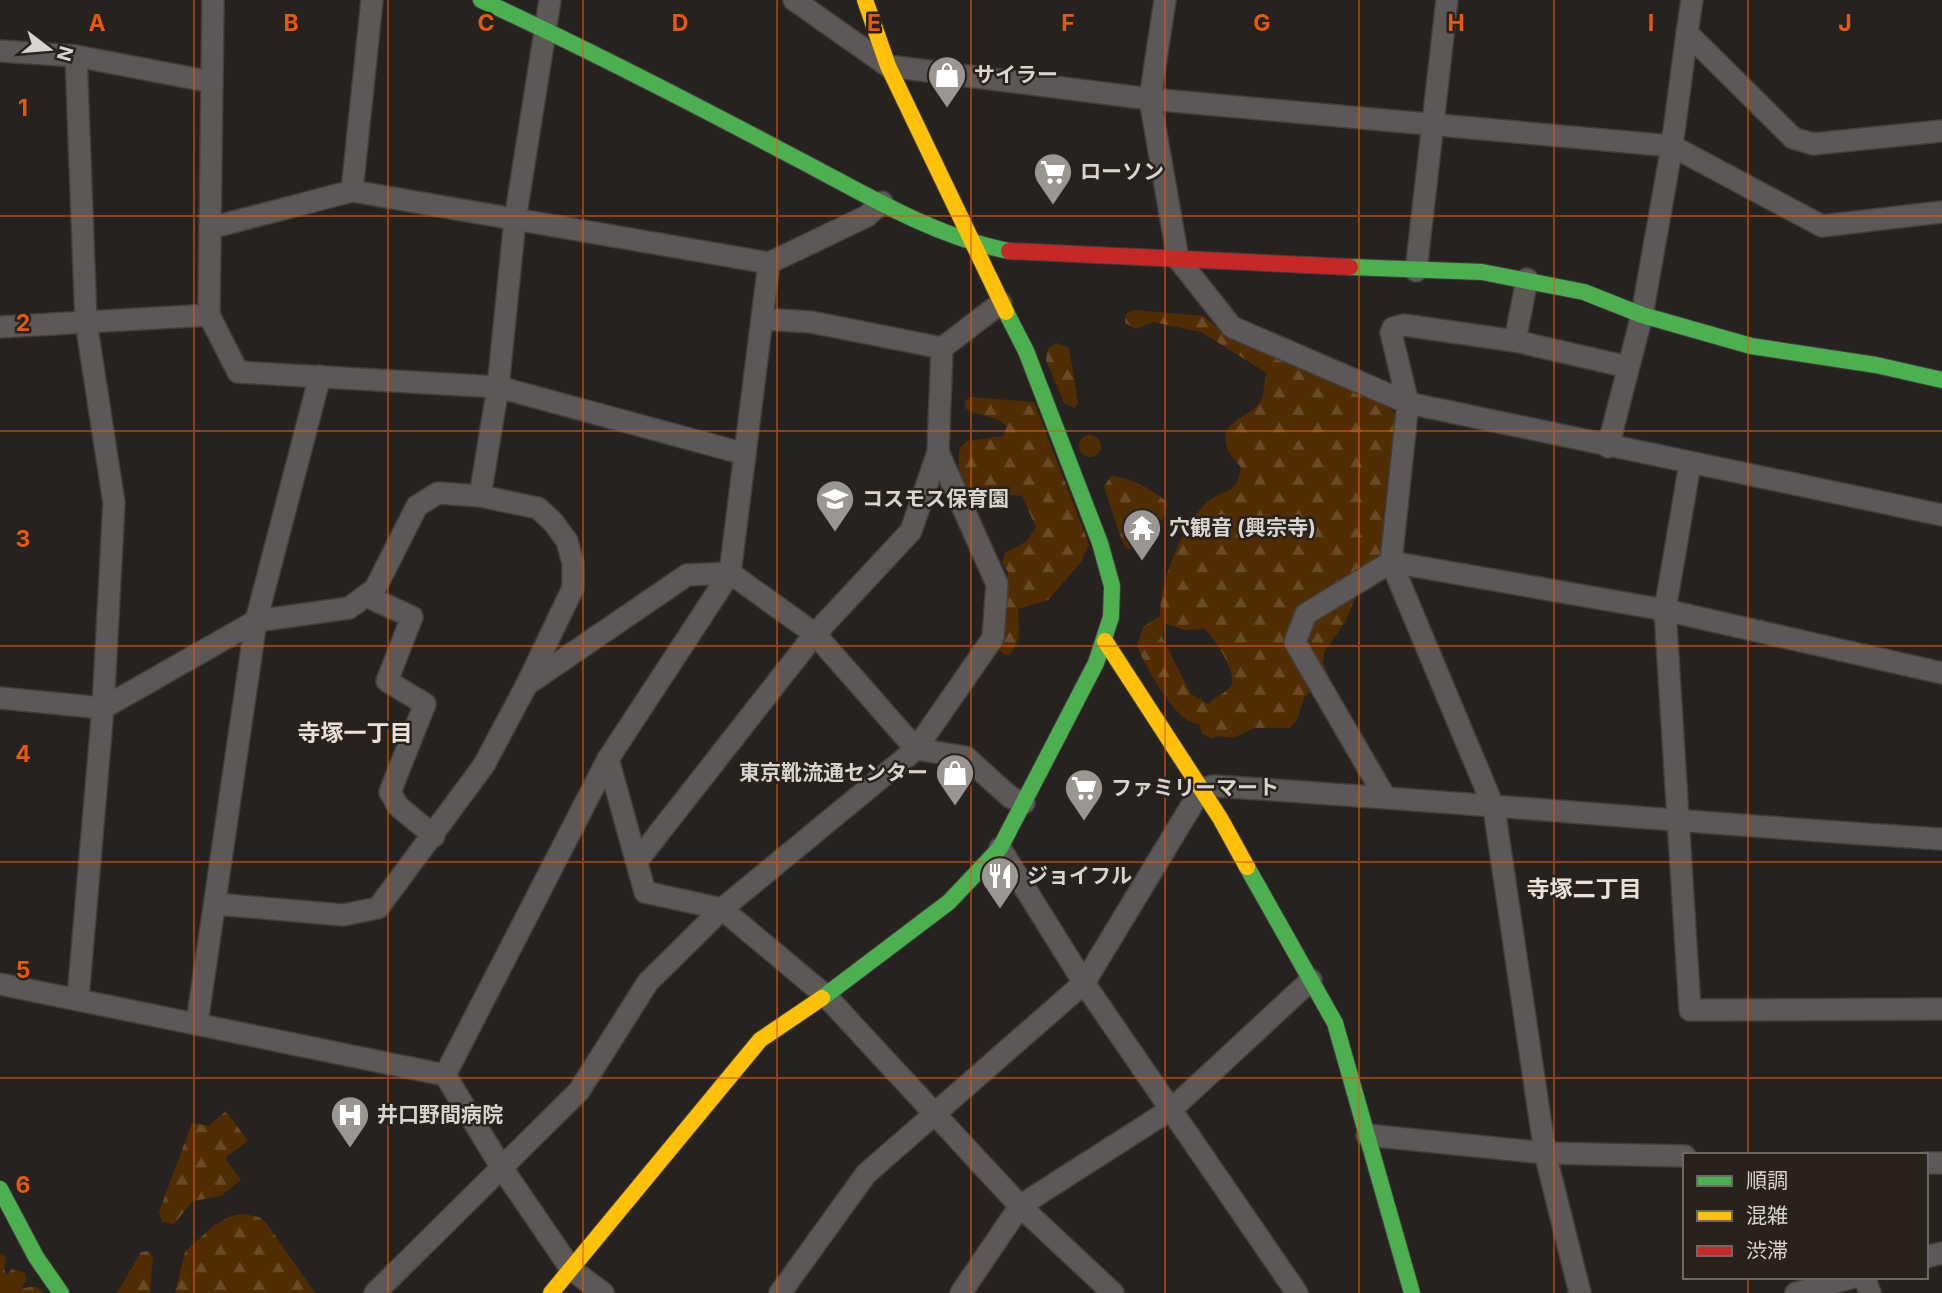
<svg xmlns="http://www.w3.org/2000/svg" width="1942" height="1293" font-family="Inter,'Noto Sans JP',sans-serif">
<defs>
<pattern id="forest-firs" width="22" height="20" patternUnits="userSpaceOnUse" patternTransform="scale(1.75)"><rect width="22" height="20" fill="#512d04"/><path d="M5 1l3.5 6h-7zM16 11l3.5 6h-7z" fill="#694b28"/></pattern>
</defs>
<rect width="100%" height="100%" fill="#26221f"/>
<!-- forest -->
<g fill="url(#forest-firs)" fill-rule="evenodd">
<path d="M1134,310L1204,316L1222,333L1236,340L1386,403L1399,419L1387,549L1359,588L1345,622L1324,652L1323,663L1329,678L1305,696L1296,722L1289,728H1254L1233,738L1217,736L1213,739L1202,734L1199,724C1176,724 1146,667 1137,646L1143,627L1160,616C1160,583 1182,522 1209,501C1226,487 1235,497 1241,468C1237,461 1231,457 1228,450C1215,420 1254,417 1261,400C1265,392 1263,381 1267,373L1201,332L1153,322L1136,329L1125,323L1126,314ZM1164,623L1185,630L1205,629C1214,638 1239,675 1231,686C1226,693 1215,697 1208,704L1191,694L1162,637Z"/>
<polygon points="1057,343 1069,348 1078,403 1075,408 1064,403 1046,360 1048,348"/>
<path d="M970,397L1034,402L1089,544L1081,562L1048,600L1018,609L1019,637L1010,655H1005L998,649L1008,572L1002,563L1005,553L1027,541L1036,527L1022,496L970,490C958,478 957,463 960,447L967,441L1003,436L1007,427C997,415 978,417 965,408V402Z"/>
<circle cx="1090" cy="446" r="11"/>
<path d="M1111,476C1129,477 1155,490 1167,503C1166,519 1149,544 1134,550L1126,548L1122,541L1104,487Z"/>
<polygon points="226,1111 248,1141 225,1158 241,1180 221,1196 193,1201 174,1224 162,1222 159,1212 192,1123 209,1126"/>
<polygon points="243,1214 259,1217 267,1224 315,1293 175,1293 185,1252 213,1226 231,1216"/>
<polygon points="148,1251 153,1258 150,1293 117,1293 141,1252"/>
<path d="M0,1254L6,1257L4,1269L7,1275L12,1269L25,1273L26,1280L21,1289C31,1287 36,1284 43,1293H0Z"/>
</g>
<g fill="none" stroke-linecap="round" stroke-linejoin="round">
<!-- street casing -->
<g stroke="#423e3c" stroke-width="24">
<g id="street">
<polyline points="213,0 209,315 238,372 498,387 745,454"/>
<polyline points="794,0 888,66 1150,99 1672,146 1822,226 1942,212"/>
<polyline points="1165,0 1150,99 1178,259 1232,327 1408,403 1942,515"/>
<polyline points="1692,0 1687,33 1793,138 1813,144 1942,131"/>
<polyline points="0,51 76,56 212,82"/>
<polyline points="76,56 86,322 114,503 103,708 78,998"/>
<polyline points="352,191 372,0"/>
<polyline points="210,228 352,191 769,263 867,216 882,202"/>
<polyline points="1416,271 1447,0"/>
<polyline points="762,319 811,322 942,348"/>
<polyline points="0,327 209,315"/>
<polyline points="1515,341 1527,279"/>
<polyline points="1608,447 1642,315 1672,146 1687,33"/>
<polyline points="1690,464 1665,610 1690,1010 1942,1009"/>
<polyline points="480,496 498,387 515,220 550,0"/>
<polyline points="366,596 412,617 387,681 425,704 390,792 398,806 434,836"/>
<polyline points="529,683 687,575 730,573 815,634 916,749 993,638 997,584 938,452"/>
<polyline points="0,698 103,708 256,621 349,608 375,589 417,506 438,493 480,496 538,508 553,522 567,541 573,563 573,588 527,684 484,765 378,908 343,915 216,904"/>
<polyline points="608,759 645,892 722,909 826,996 1020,1206 1113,1293"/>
<polyline points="1385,797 1295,642 1306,614 1391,562 1408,403 1391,333 1393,328 1404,325 1515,341 1628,367"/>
<polyline points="1000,848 1084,983 1297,1293"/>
<polyline points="637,861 815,634 911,531 938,452 942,348 1001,303"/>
<polyline points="0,984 445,1075 502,1168 571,1269 603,1293"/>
<polyline points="197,1023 256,621 320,376"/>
<polyline points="445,1075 608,759 730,573 769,263"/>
<polyline points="1367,1135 1545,1153 1685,1156"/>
<polyline points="1926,1163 1942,1163"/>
<polyline points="1926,1257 1942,1253"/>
<polyline points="1864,1277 1870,1293"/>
<polyline points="375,1293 579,1091 648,982 722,909 916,749 966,757 1010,797 1024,803"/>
<path d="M780,1293L866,1174L1084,983L1201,790L1213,786C1456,801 1699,824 1942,839"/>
<polyline points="961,1293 1020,1206 1173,1108 1311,980"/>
<polyline points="1580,1293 1545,1153 1494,808 1391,562 1665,610 1942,673"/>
<polyline points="1796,1293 1854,1277"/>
</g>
</g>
<!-- fast casing -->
<g stroke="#423e3c" stroke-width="18">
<g id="fast">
<path d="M481,0C586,48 688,101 790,155C860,191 931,236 1009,251"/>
<polyline points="1350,267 1482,272 1584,292 1642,315 1751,346 1876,365 1942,380"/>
<polyline points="1247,867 1335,1023 1412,1293"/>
<polyline points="822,998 949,902 1000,848 1096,663 1111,617 1112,586 1100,543 1026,351 1006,312"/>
<polyline points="0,1189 36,1257 61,1293"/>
</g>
</g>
<!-- slow casing -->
<g stroke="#423e3c" stroke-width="18">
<g id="slow">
<polyline points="865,0 888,66 1006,312"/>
<polyline points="1105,641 1220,818 1247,867"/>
<polyline points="551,1293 760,1040 822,998"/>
</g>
</g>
<!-- jam casing -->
<g stroke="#423e3c" stroke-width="18">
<polyline id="jam" points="1009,251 1350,267"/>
</g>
<!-- street -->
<use href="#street" stroke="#5b5857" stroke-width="21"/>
<!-- fast -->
<use href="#fast" stroke="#4caf50" stroke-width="16"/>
<!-- slow -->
<use href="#slow" stroke="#ffc107" stroke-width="16"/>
<!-- jam -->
<use href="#jam" stroke="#c62828" stroke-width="16"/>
</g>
<!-- grid -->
<path fill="none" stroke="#e8590c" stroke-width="2" stroke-opacity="0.55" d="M194,0V1293M388,0V1293M583,0V1293M777,0V1293M971,0V1293M1165,0V1293M1359,0V1293M1554,0V1293M1748,0V1155M0,216H1942M0,431H1942M0,646H1942M0,862H1942M0,1078H1942M1748,1277V1293"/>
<!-- icons -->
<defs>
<g id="shop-pin" transform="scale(2.0125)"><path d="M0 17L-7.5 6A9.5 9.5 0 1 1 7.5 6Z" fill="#9a9692" stroke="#29221c"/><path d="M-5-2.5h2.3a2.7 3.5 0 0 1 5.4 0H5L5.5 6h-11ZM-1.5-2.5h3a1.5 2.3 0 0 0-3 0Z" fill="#fff"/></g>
<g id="supermarket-pin" transform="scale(2.0125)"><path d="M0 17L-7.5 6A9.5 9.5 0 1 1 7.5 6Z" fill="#9a9692" stroke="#29221c"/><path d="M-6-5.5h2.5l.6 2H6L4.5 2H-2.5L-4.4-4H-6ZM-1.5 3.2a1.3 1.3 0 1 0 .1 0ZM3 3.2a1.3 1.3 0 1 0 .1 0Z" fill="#fff"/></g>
<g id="school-pin" transform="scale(2.0125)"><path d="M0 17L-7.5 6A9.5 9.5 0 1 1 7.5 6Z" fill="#9a9692" stroke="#29221c"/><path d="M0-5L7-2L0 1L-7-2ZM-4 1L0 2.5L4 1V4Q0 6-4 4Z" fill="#fff"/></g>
<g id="temple-pin" transform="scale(2.0125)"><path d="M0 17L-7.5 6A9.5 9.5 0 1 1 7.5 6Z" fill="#9a9692" stroke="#29221c"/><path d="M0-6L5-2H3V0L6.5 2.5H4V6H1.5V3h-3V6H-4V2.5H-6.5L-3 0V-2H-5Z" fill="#fff"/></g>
<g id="restaurant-pin" transform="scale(2.0125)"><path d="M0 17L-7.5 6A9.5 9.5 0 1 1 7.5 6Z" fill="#9a9692" stroke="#29221c"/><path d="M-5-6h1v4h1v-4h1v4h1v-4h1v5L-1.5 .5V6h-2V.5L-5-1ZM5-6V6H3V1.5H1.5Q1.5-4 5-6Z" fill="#fff"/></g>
<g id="hospital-pin" transform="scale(2.0125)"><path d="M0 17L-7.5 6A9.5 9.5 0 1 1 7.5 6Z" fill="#9a9692" stroke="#29221c"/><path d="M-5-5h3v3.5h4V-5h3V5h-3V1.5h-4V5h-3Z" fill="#fff"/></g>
</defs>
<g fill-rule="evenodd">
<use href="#shop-pin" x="947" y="75"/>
<use href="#supermarket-pin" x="1053" y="172"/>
<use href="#school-pin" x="835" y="499"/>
<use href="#temple-pin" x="1142" y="528"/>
<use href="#shop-pin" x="955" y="773"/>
<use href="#supermarket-pin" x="1084" y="788"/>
<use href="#restaurant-pin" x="1000" y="876"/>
<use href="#hospital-pin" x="350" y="1115"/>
</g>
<g text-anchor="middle" stroke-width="5" stroke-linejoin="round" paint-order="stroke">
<!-- poi labels -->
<g font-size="21" font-weight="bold" fill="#d8d4d0" stroke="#29221c" text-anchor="start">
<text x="974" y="82">サイラー</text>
<text x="1080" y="179">ローソン</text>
<text x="862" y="506">コスモス保育園</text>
<text x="1169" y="535">穴観音 (興宗寺)</text>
<text x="928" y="780" text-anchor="end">東京靴流通センター</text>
<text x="1111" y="795">ファミリーマート</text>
<text x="1027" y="883">ジョイフル</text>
<text x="377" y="1122">井口野間病院</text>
</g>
<!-- neighbourhood labels -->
<g font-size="23" font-weight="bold" fill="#e9e0d8" stroke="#29221c">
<text x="355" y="741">寺塚一丁目</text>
<text x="1584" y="897">寺塚二丁目</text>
</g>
</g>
<g font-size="23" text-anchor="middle" font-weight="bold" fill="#e8590c" stroke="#29221c" stroke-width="5" stroke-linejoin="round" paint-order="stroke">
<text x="97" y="31">A</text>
<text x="291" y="31">B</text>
<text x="486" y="31">C</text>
<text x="680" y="31">D</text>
<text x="874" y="31">E</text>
<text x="1068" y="31">F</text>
<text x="1262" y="31">G</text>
<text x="1456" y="31">H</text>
<text x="1651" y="31">I</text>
<text x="1845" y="31">J</text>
<text x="23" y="116">1</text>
<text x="23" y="331">2</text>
<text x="23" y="547">3</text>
<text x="23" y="762">4</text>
<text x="23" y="978">5</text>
<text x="23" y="1193">6</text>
</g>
<!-- legend -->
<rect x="1683" y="1153" width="245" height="126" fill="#29221c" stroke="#6f6964" stroke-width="2"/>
<rect x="1697" y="1176" width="35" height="10" fill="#4caf50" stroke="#6f6964" stroke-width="2"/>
<text x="1746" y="1188" font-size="21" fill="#d8d4d0">順調</text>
<rect x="1697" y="1211" width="35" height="10" fill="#ffc107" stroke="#6f6964" stroke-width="2"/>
<text x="1746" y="1223" font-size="21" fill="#d8d4d0">混雑</text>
<rect x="1697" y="1246" width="35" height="10" fill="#c62828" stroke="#6f6964" stroke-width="2"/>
<text x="1746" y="1258" font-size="21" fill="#d8d4d0">渋滞</text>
<!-- north arrow -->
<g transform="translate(49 49) rotate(106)" stroke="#29221c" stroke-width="5" paint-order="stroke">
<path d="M0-5L12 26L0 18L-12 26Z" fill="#d8d4d0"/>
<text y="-10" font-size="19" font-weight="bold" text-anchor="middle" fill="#d8d4d0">N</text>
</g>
</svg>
